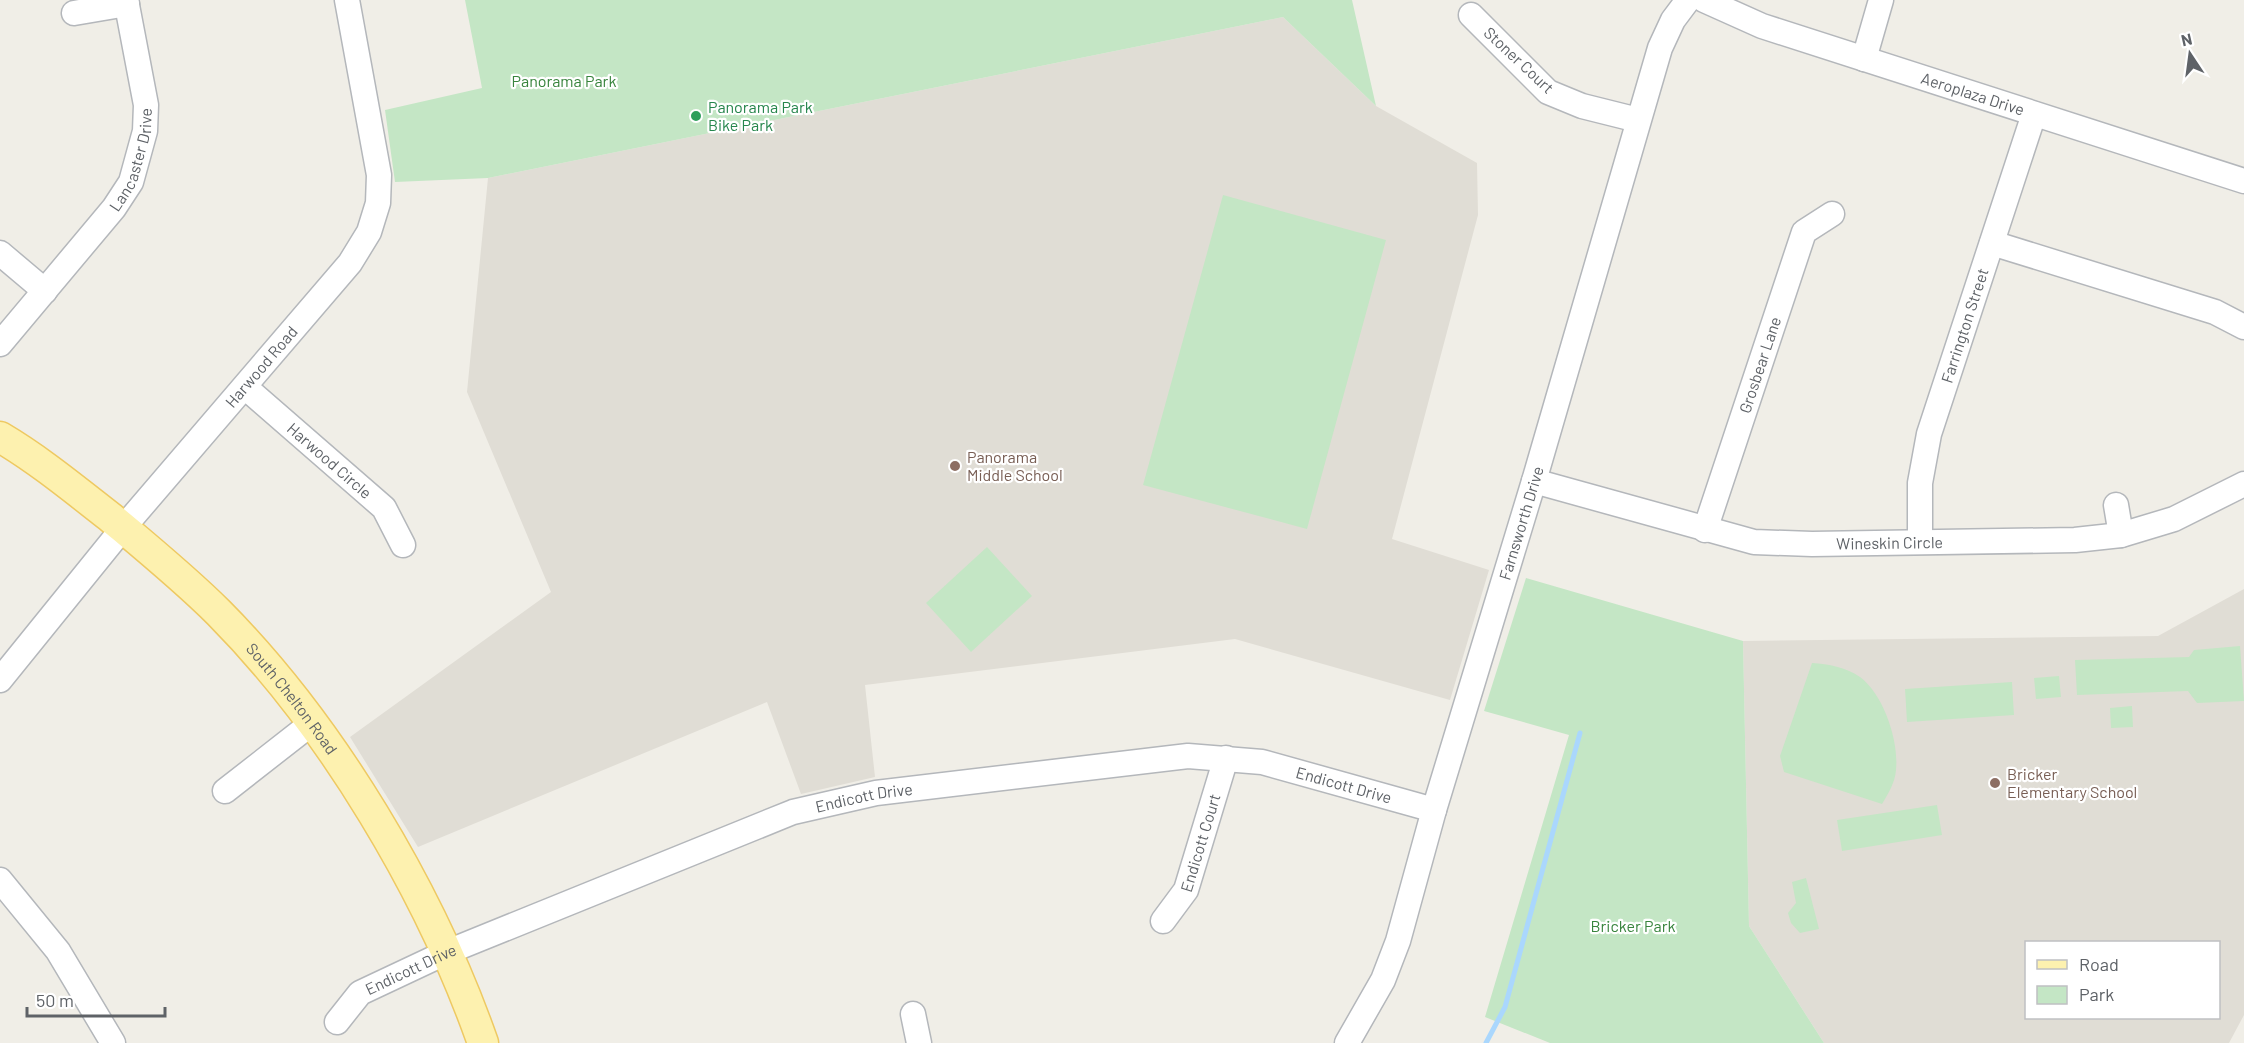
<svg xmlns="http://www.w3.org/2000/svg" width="2244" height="1043" font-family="Barlow,sans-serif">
<rect width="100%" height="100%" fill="#f0eee7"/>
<!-- education -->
<g fill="#e0ddd5" fill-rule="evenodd">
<polygon points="1283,17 1376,106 1477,163 1478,215 1392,539 1489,570 1450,700 1235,639 865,685 875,777 801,794 767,702 418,847 350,737 551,592 467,392 488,178"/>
<path d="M2244,589V1015L2229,1043H1824L1749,926L1743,641L2158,636ZM2026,942H2218V1018H2026Z"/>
</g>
<!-- green -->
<g fill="#c4e6c5">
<polygon points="465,0 1352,0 1376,106 1283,17 488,178 395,182 385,110 482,88"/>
<polygon points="1223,195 1386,240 1307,529 1143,485"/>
<polygon points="987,547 1032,596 971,652 926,603"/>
<polygon points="1526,578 1743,641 1749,926 1824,1043 1550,1043 1485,1017 1569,735 1484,711"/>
<polygon points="2240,646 2244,701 2197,703 2188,691 2077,695 2075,660 2189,657 2194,650"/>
<path d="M1812,663C1829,664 1845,667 1860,677C1884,695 1899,741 1896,770C1895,783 1888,794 1882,804L1784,772L1780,756Z"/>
<polygon points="2059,676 2061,697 2036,699 2034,678"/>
<polygon points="2012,682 2014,715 1907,722 1905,689"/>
<polygon points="2132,706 2133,727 2111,728 2110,708"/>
<polygon points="1937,805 1942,835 1842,851 1837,820"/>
<polygon points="1806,878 1819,929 1800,933 1791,923 1788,913 1796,903 1792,882"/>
</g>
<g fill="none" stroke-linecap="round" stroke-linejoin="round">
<!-- stream -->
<polyline stroke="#aad7fd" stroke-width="5" points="1486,1043 1505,1007 1580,733"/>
<!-- minor casing -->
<g stroke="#b4b7bb" stroke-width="27">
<g id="minor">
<path id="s1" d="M1704,0L1762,26L2244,181"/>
<polyline points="74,13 127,4"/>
<polyline points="1471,15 1548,92 1582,106 1638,120"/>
<polyline points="1864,59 1881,0"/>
<polyline points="1992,243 2215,312 2244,327"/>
<polyline points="0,253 45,291"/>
<path id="s2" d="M0,344L114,208L131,182L145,131L146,105L126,0"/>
<path id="s3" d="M245,387L384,508L403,545"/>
<path id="s4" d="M1534,481L1754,542L1812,544L2075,540L2121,535L2174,519L2244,484"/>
<polyline points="2116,505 2121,535"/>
<path id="s5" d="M1705,530L1804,232L1832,214"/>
<path id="s6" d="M1920,541V483L1929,434L2034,114"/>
<path id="s7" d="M0,680L123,528L350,263L369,232L378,203L379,175L347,0"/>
<polyline points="225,791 312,723"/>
<polyline points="0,880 58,951 113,1043"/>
<path id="s8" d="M1163,921L1186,890L1226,758"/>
<polyline points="913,1014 919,1043"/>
<path id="s9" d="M337,1022L360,993L445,953L793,812L876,793L1188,756L1262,762L1434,810"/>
<path id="s10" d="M1347,1043L1383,980L1398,941L1434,810L1534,481L1660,48L1673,20L1688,0"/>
</g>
</g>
<!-- major casing -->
<g stroke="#eec962" stroke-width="33">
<g id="major">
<path id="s11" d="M0,437C39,460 74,489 110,517C147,548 185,579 219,613C332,727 430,892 483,1043"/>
</g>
</g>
<!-- minor -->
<use href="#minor" stroke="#fff" stroke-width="24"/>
<!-- major -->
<use href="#major" stroke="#fdf1af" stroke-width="30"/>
</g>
<!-- markers -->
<circle fill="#2e9e5b" stroke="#fff" stroke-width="2" cx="696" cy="116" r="6"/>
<g fill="#8d6e63" stroke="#fff" stroke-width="2">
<circle cx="955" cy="466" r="6"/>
<circle cx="1995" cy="783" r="6"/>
</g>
<g text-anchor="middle" stroke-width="4.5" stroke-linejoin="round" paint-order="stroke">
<!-- street labels -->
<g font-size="16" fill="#5e6267" stroke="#fff">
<text transform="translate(1519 60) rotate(43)" y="6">Stoner Court</text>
<text dy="6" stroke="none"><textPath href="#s1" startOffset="285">Aeroplaza Drive</textPath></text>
<text dy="6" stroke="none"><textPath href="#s2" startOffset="230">Lancaster Drive</textPath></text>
<text dy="6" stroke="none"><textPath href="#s6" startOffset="222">Farrington Street</textPath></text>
<text dy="6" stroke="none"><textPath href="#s5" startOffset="174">Grosbear Lane</textPath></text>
<text dy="6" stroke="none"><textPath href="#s7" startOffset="408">Harwood Road</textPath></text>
<text dy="6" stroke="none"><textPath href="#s3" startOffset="112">Harwood Circle</textPath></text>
<text dy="6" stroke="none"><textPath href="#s10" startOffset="550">Farnsworth Drive</textPath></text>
<text dy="6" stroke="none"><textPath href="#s4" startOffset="364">Wineskin Circle</textPath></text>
<text dy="6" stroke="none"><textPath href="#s11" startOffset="394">South Chelton Road</textPath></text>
<text dy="6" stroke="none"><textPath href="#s9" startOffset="1065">Endicott Drive</textPath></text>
<text dy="6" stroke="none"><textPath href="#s9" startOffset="579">Endicott Drive</textPath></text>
<text dy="6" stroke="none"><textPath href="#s8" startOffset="88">Endicott Court</textPath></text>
<text dy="6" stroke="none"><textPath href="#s9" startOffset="93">Endicott Drive</textPath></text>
</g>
<!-- park labels -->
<g font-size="16" fill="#38843d" stroke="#fff">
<text x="564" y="87">Panorama Park</text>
<text x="1633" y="932">Bricker Park</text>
</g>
<!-- leisure labels -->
<g font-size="16" fill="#27864d" stroke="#fff" text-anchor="start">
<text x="708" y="113">Panorama Park<tspan x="708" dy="18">Bike Park</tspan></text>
</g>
<!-- education labels -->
<g font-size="16" fill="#785e54" stroke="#fff" text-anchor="start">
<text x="967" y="463">Panorama<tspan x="967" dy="18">Middle School</tspan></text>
<text x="2007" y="780">Bricker<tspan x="2007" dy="18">Elementary School</tspan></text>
</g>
</g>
<!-- legend -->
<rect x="2025" y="941" width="195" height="78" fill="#ffffff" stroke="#bfc0c2" stroke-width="1.5"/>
<rect x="2037" y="960" width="30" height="9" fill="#fdf1af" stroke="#bfc0c2" stroke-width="1.5"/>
<text x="2079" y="971" font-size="18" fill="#5e6267">Road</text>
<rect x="2037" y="986" width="30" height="18" fill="#c4e6c5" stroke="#bfc0c2" stroke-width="1.5"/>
<text x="2079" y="1001" font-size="18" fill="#5e6267">Park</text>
<!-- north arrow -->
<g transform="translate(2190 54) rotate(347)" stroke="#ffffff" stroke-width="4.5" paint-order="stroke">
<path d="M0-4.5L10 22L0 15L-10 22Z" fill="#5e6267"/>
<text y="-9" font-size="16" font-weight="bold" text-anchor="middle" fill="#5e6267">N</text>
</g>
<!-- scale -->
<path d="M27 1007v9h138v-9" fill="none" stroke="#5e6267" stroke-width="3"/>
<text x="36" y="1007" font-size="18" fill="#5e6267" stroke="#ffffff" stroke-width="4.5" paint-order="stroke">50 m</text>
</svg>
